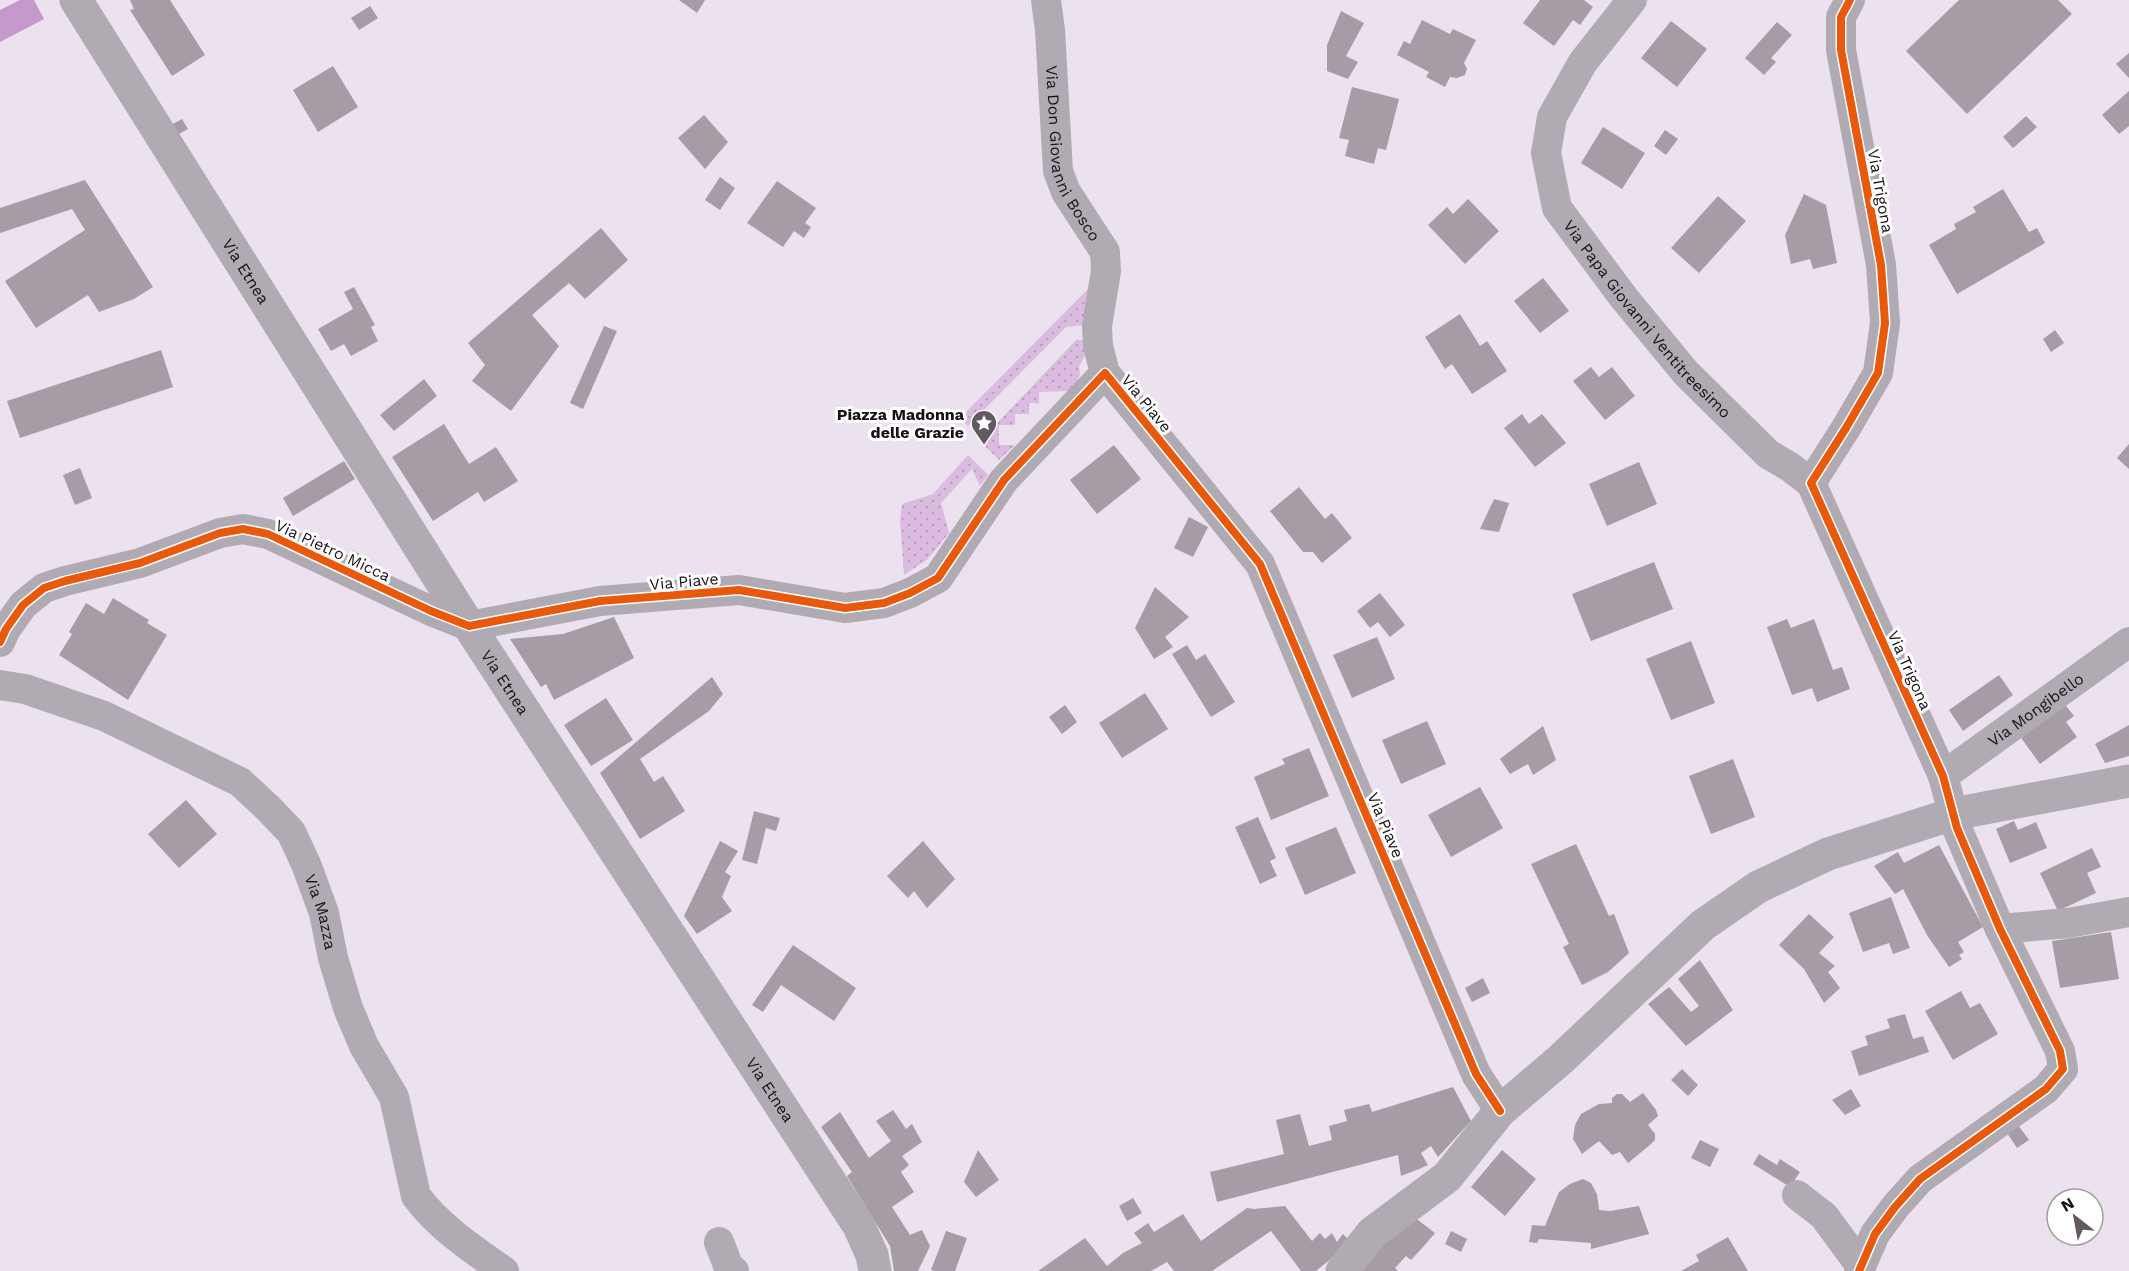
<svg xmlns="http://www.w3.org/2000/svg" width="2129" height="1271" font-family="'Work Sans',sans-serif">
<defs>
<pattern id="grass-dots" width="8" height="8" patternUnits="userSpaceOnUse" patternTransform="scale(1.5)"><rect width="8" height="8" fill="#dbbce0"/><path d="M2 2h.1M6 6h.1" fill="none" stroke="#bba1bf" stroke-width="1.8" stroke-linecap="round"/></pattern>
</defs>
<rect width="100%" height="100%" fill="#ece1ee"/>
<!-- grass -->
<g fill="url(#grass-dots)">
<polygon points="1096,281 1085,325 1066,327 968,426 960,418"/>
<polygon points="1077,339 1086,342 1087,351 1079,367 1080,375 1071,391 1039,392 1039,403 1029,403 1029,414 1015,414 1015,425 999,425 999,445 1015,445 999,460 980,441"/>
<polygon points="968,455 988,475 980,486 972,469 941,503 949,533 928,559 904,575 900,519 902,504 933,494"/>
</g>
<!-- water -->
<polygon fill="#c698cc" points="20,0 34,0 44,19 0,42 0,10"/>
<!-- building -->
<g fill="#a59ca6">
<polygon points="130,0 170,0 205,55 172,76 130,10 134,9"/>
<polygon points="679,0 705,0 697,13"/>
<polygon points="1540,0 1584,0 1593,7 1580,25 1573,20 1554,46 1523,23"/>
<polygon points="1959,0 2058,0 2072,14 1967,114 1906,51"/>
<polygon points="370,6 378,18 359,30 351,18"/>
<polygon points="1341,11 1364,23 1346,56 1358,62 1348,79 1327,71 1327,45"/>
<polygon points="1422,20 1450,34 1453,29 1476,40 1464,63 1467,69 1465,75 1457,78 1450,77 1445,87 1426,77 1429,72 1397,55 1404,41 1410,44"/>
<polygon points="1671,21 1707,49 1677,87 1641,58"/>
<polygon points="1777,22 1792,35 1771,58 1776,62 1764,75 1745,58"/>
<polygon points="2129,53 2129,78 2116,64"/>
<polygon points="333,66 358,107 318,132 293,90"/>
<polygon points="1352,87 1399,99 1386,150 1378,148 1374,164 1345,156 1349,140 1339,138"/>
<polygon points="2129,91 2129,126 2119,134 2102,115"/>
<polygon points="704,115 728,142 705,169 678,138"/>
<polygon points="2026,116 2037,127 2013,148 2003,137"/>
<polygon points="182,119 188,129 177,135 171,125"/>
<polygon points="1603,127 1645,153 1622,189 1581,163"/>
<polygon points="1665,130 1678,139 1666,155 1654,146"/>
<polygon points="720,177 735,188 720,210 705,200"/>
<polygon points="85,180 153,287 134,299 99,312 88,295 36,328 5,281 85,230 72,209 0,233 0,208"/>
<polygon points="777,181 816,208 805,223 811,227 804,238 794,231 783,247 747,223"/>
<polygon points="2003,189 2029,232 2037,228 2045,243 1957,294 1929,245 1956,229 1954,224 1976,212 1973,207"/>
<polygon points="1804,194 1826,205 1837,263 1813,269 1810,259 1791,264 1785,235"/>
<polygon points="1718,196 1746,221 1699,273 1671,248"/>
<polygon points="1468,199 1499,231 1465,264 1428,225 1447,207 1453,214"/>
<polygon points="601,228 628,260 585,299 569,283 532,315 559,346 511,411 472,381 485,365 468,343"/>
<polygon points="1543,278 1569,311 1540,333 1514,301"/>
<polygon points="354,287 375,325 371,327 378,341 351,356 344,344 331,351 318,329 353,309 344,292"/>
<polygon points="1460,314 1480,346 1487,341 1507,371 1472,394 1452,364 1445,369 1425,337"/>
<polygon points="604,326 617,331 583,409 570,403"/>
<polygon points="2055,330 2064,343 2051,352 2043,339"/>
<polygon points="161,350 173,387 20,438 7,401"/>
<polygon points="1591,367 1599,377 1612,367 1635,396 1605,420 1573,381"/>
<polygon points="424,379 437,396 394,431 380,415"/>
<polygon points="1522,414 1529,424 1542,414 1566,443 1535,467 1504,428"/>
<polygon points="444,424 469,464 496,447 518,481 484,502 478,492 433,521 392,457"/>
<polygon points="2129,444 2129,469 2117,458"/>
<polygon points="1114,445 1141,479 1097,514 1070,480"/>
<polygon points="344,461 355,479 293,516 283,498"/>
<polygon points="1639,462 1657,504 1607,526 1589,484"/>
<polygon points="80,468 92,498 75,505 63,475"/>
<polygon points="1299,487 1325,519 1332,513 1352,538 1322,563 1313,552 1303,552 1270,511"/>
<polygon points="1494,499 1509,503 1499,532 1480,529"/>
<polygon points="1189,517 1208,527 1193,557 1174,548"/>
<polygon points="352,550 367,558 361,568 346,560"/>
<polygon points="1654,562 1673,609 1591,641 1572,594"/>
<polygon points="1155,587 1189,617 1165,637 1173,647 1154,659 1135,628"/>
<polygon points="1380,593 1405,625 1390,637 1378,622 1370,628 1357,611"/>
<polygon points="113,598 149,620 147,623 167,635 128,700 59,655 72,634 69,632 86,603 104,614"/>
<polygon points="614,617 634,658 554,700 546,684 541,687 510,639 563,634"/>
<polygon points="1787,619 1791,628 1814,619 1833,670 1842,667 1850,689 1817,702 1812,688 1792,695 1767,627"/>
<polygon points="1377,637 1395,679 1352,698 1333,655"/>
<polygon points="1691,641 1715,703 1671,720 1646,659"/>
<polygon points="1187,645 1196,660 1205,654 1235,702 1211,717 1172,654"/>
<polygon points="1999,675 2013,695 1963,731 1949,710"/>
<polygon points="712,677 723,694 709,711 640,759 654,782 663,776 685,811 640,839 600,773"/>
<polygon points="1145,693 1168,729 1122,758 1099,723"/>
<polygon points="606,698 633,740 591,766 564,725"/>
<polygon points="2063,702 2074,716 2066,722 2077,737 2040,764 2019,735"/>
<polygon points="1065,705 1077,722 1062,734 1049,717"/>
<polygon points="1427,721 1446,764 1401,784 1382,740"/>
<polygon points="2129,725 2129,756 2105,763 2095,744"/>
<polygon points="1543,726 1556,760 1533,775 1528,764 1510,774 1500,759"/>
<polygon points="1309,748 1329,796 1271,820 1254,777 1285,764 1282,759"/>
<polygon points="1733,759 1755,817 1711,834 1689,776"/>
<polygon points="1480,787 1503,828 1451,857 1428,815"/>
<polygon points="186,800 217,834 179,868 148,834"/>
<polygon points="754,811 780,818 776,831 766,828 757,864 742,860"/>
<polygon points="1258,817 1276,858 1270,861 1277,876 1260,884 1235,827"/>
<polygon points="2014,821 2018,830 2036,822 2047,848 2010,863 1996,829"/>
<polygon points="1336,827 1356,873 1305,895 1285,848"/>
<polygon points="720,841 738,851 725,872 731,876 722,897 732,911 697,934 684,916"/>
<polygon points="923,841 955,879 927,908 914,891 908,898 887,876"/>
<polygon points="1576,844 1609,916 1614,914 1629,953 1608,972 1582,985 1563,947 1569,944 1531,864"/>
<polygon points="1939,845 1983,927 1958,942 1964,952 1959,955 1962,959 1949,967 1927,935 1903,889 1895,894 1874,866 1898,852 1904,863"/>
<polygon points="2092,848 2101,867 2087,873 2096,893 2058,911 2040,873"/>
<polygon points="1891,897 1910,948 1893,954 1889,943 1863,952 1849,913"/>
<polygon points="1809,914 1834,937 1819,953 1835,966 1828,972 1840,988 1824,1003 1804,969 1779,945"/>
<polygon points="2111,932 2119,979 2060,988 2052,941"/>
<polygon points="793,945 856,988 834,1021 781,985 763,1012 752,1005"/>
<polygon points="1700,960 1733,1010 1686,1046 1648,1004 1669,987 1691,1012 1699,1006 1678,979"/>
<polygon points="1483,978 1490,993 1472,1002 1465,988"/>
<polygon points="1961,991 1970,1008 1980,1003 1998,1034 1953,1060 1925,1011"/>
<polygon points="1905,1014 1913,1039 1923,1036 1929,1052 1859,1076 1851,1051 1868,1045 1865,1036 1890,1028 1887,1019"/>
<polygon points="1682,1069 1698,1085 1688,1096 1671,1080"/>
<polygon points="1453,1087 1471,1121 1438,1157 1431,1146 1421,1153 1428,1165 1419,1169 1401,1176 1398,1155 1217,1202 1210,1172 1284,1154 1276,1120 1300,1114 1309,1146 1332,1140 1329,1126 1347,1121 1344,1110 1369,1104 1372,1112"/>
<polygon points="1851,1089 1861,1106 1845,1115 1832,1100"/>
<polygon points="1643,1093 1656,1110 1658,1116 1648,1125 1655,1134 1655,1140 1651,1144 1628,1163 1620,1152 1612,1155 1599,1141 1582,1154 1573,1139 1575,1125 1581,1114 1599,1104 1612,1103 1612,1098 1617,1094 1622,1094 1630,1102"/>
<polygon points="893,1110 906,1129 912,1124 922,1142 902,1156 909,1165 901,1172 914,1192 892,1207 910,1235 922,1230 930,1246 918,1271 894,1271 890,1246 847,1176 852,1172 821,1127 840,1112 869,1158 891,1141 876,1121"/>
<polygon points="2018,1125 2029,1140 2017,1148 2007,1133"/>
<polygon points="1700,1140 1719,1149 1710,1167 1691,1158"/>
<polygon points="978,1150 999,1180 976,1197 964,1182"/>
<polygon points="1502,1150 1536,1179 1505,1216 1471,1187"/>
<polygon points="1759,1154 1777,1165 1780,1159 1800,1172 1790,1187 1753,1164"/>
<polygon points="1583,1179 1591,1183 1597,1194 1599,1210 1610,1211 1639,1206 1649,1234 1591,1249 1591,1243 1539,1239 1537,1243 1529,1242 1532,1225 1545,1226 1559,1192 1570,1184"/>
<polygon points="1133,1198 1142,1213 1127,1221 1119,1206"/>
<polygon points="1285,1206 1312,1241 1320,1233 1325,1239 1332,1233 1337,1242 1343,1234 1351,1242 1316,1271 1301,1271 1271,1231 1212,1271 1174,1271 1167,1262 1151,1271 1038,1271 1085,1238 1107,1266 1123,1253 1142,1243 1134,1233 1148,1223 1154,1232 1183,1214 1201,1241 1247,1208 1254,1209"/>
<polygon points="1410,1214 1435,1233 1423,1247 1411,1260 1406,1256 1395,1268 1398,1271 1358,1271"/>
<polygon points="946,1231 967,1238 955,1271 935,1271 931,1270"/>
<polygon points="1451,1231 1467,1239 1461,1252 1445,1244"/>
<polygon points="1728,1237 1748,1271 1681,1271 1699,1261 1696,1255"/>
</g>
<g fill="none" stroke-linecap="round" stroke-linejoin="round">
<!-- street -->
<g stroke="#b0aab2" stroke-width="30">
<path id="s1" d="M1046,0L1050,30L1058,171L1066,192L1105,252L1106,271L1097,326L1098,346L1105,373"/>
<path id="s2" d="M1632,0L1583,62L1552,117L1546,153L1557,208L1624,298L1686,373L1768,454L1790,467L1811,483"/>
<polyline points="1850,0 1841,17 1841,50 1881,265 1885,323 1878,373 1846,428 1811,483 1943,776 1957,828 2000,929 2060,1051 2063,1069 2046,1089 1920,1179 1895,1207 1875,1234 1859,1271"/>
<polyline points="0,642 6,629 23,605 44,588 65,581 140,563 220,533 243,529 268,534 431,611 469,626 600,601 739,590 845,608 884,603 910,593 938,578 1004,480 1105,373 1260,564 1476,1074 1500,1111"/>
<path id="s3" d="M0,685L25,689L104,716L240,782L268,808L291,832L306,864L324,913L333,958L348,1008L364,1046L394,1097L416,1196C439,1227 472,1249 504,1271"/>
<path id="s4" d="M1943,776L2129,642"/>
<polyline points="2000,929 2068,923 2129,912"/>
<polyline points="1797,1195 1824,1216 1860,1265"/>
<polyline points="719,1242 729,1268 734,1271"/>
</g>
<!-- secondary -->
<g stroke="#b0aab2" stroke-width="33">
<path id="s5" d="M76,0L469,626L859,1226L872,1255L875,1271"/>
<polyline points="1342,1271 1372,1233 1447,1177 1500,1111 1560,1060 1703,925 1758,887 1828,854 1953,814 2129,781"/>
</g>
<!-- cycleway casing -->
<g stroke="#fff" stroke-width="11">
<g id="cycleway">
<polyline points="1850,0 1841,17 1841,50 1881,265 1885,323 1878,373 1846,428 1811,483 1943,776 1957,828 2000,929 2060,1051 2063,1069 2046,1089 1920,1179 1895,1207 1875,1234 1859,1271"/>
<polyline points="0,642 6,629 23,605 44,588 65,581 140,563 220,533 243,529 268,534 431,611 469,626 600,601 739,590 845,608 884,603 910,593 938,578 1004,480 1105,373 1260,564 1476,1074 1500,1111"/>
</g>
</g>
<!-- cycleway -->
<use href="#cycleway" stroke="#e8590c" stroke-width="8"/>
</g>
<!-- icons -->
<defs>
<g id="sight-pin" transform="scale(1.35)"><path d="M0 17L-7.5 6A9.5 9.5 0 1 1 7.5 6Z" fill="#625963" stroke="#fff"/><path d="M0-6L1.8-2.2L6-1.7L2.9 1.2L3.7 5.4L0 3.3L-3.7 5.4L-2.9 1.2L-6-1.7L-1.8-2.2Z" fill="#fff"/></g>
</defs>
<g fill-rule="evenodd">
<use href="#sight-pin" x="984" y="423"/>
</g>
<g text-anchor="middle" stroke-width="6" stroke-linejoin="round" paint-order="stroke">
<!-- street labels -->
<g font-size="16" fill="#171018" stroke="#fff">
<text dy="6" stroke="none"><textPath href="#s1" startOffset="158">Via Don Giovanni Bosco</textPath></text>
<text transform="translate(1881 191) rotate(80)" y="6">Via Trigona</text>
<text dy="6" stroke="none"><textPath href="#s5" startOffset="320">Via Etnea</textPath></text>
<text dy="6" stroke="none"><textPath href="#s2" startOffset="378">Via Papa Giovanni Ventitreesimo</textPath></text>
<text transform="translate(1147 403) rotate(51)" y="6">Via Piave</text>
<text transform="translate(333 550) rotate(25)" y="6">Via Pietro Micca</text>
<text transform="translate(684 581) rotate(-5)" y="6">Via Piave</text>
<text transform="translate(1910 670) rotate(66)" y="6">Via Trigona</text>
<text dy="6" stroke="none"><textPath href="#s5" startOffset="806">Via Etnea</textPath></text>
<text dy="6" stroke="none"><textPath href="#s4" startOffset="114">Via Mongibello</textPath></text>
<text transform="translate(1386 825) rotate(67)" y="6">Via Piave</text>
<text dy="6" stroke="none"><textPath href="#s3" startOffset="417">Via Mazza</textPath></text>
<text dy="6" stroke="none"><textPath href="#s5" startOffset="1292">Via Etnea</textPath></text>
</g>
<!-- poi labels -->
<g font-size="16" font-weight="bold" fill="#171018" stroke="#fff" text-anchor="end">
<text x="964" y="420">Piazza Madonna<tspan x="964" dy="18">delle Grazie</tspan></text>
</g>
</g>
<!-- north arrow -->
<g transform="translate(2075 1217) rotate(329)"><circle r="28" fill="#ffffff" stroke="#a29fa3" stroke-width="1.5"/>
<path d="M0-4.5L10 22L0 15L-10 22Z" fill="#625963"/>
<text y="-9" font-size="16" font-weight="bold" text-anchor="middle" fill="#171018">N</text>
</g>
</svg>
